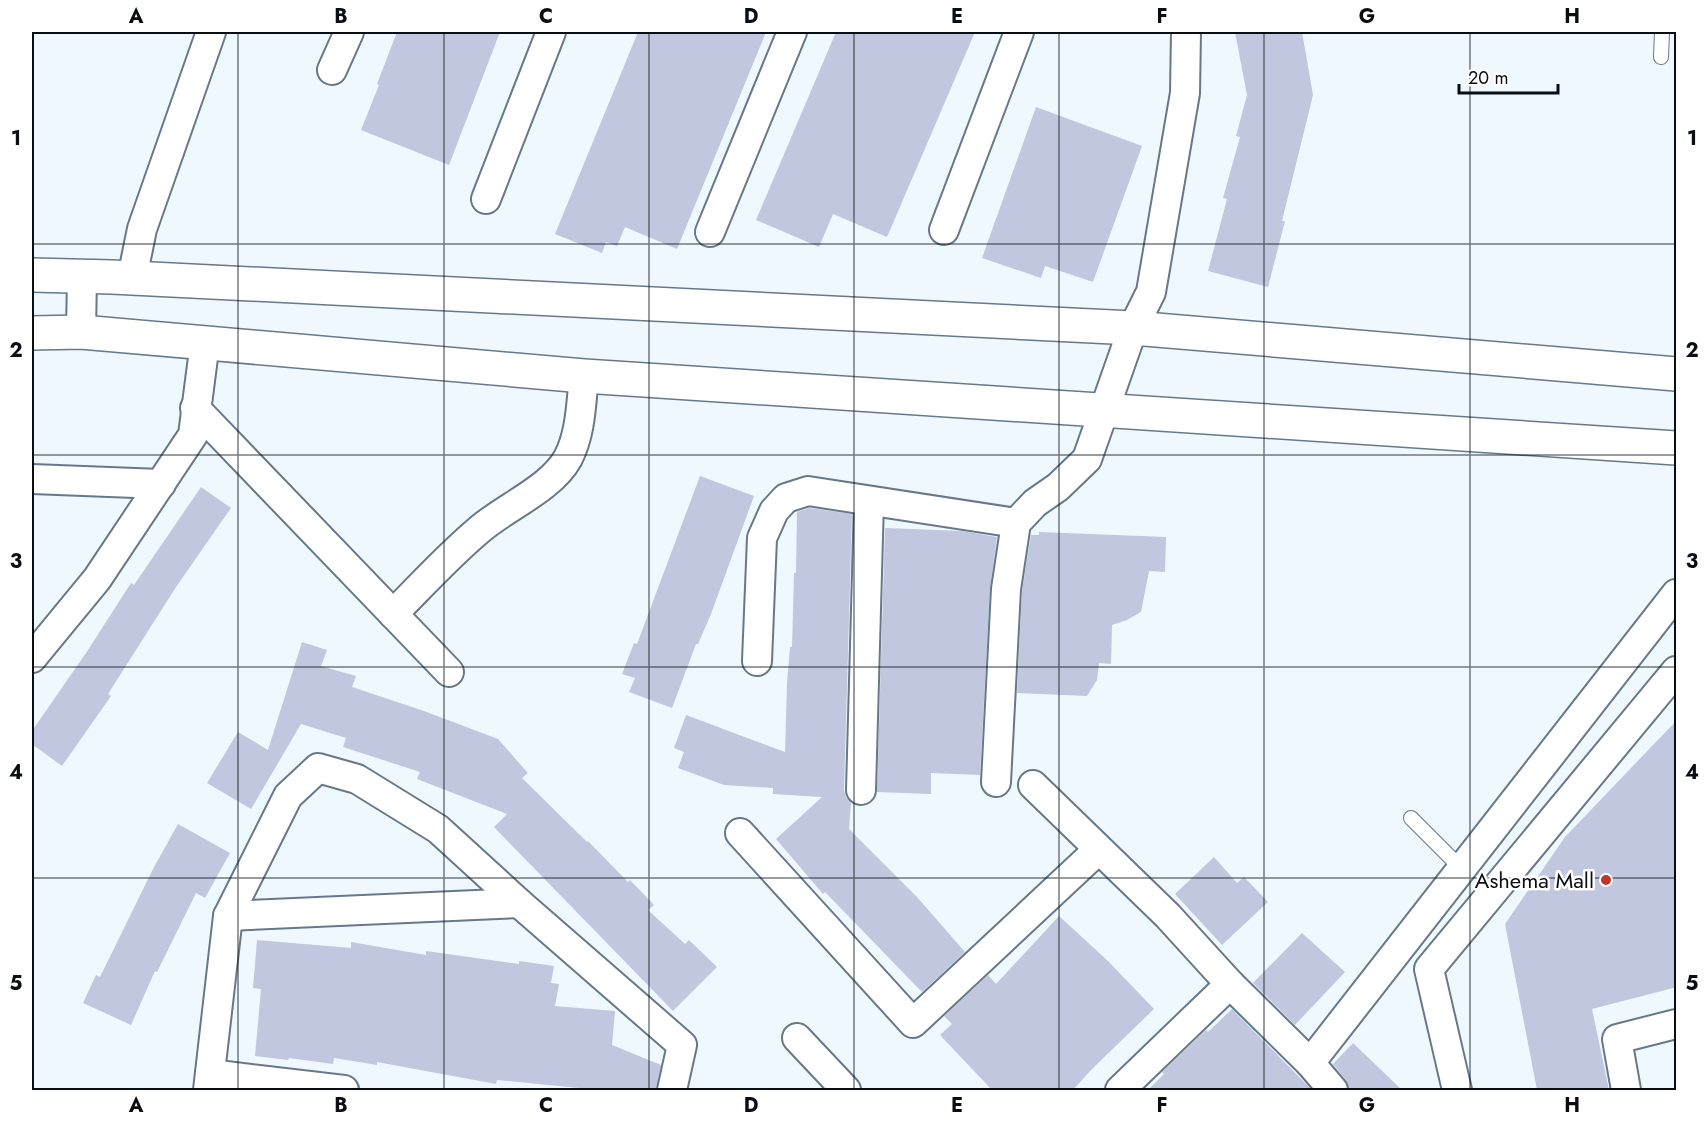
<svg xmlns="http://www.w3.org/2000/svg" width="1708" height="1122" font-family="Jost,sans-serif">
<rect width="100%" height="100%" fill="#eff8ff"/>
<!-- building -->
<g fill="#c1c7de">
<polygon points="397,32 500,32 449,165 361,130 379,85 377,84"/>
<polygon points="638,32 766,32 677,249 625,227 617,246 606,242 602,253 555,234"/>
<polygon points="836,32 975,32 887,237 833,214 819,247 756,220"/>
<polygon points="1235,32 1302,32 1313,95 1282,221 1285,221 1268,287 1208,271 1227,199 1223,198 1240,137 1236,136 1247,95"/>
<polygon points="1036,107 1142,146 1093,282 1045,266 1041,278 982,258"/>
<polygon points="700,476 754,496 711,614 698,644 696,644 672,708 629,692 635,678 622,674 634,643 637,644"/>
<polygon points="201,487 231,508 176,587 108,694 111,696 62,766 32,744 32,731 88,650 131,583 134,585"/>
<polygon points="809,508 852,514 844,790 846,797 851,803 849,829 917,897 965,952 922,992 825,892 823,894 776,839 822,797 773,794 773,788 724,785 678,768 684,752 674,748 686,715 785,752 787,683 790,647 792,647 794,573 796,573 797,512"/>
<polygon points="885,528 962,531 997,537 990,588 980,775 931,773 931,794 877,792"/>
<polygon points="1039,532 1166,537 1165,572 1149,571 1141,612 1127,620 1112,625 1111,664 1099,663 1097,680 1087,696 1017,693 1022,591 1031,535 1039,535"/>
<polygon points="302,642 327,650 321,666 356,676 352,687 424,711 498,739 528,773 522,778 587,842 588,841 628,882 630,880 654,905 648,910 685,944 689,940 717,967 673,1011 494,827 507,814 417,779 420,772 343,747 346,738 301,724 251,809 207,783 238,732 268,750"/>
<polygon points="1677,720 1677,987 1592,1009 1609,1090 1537,1090 1505,924 1565,837"/>
<polygon points="178,824 230,853 205,898 196,893 157,972 155,971 131,1025 83,1003 96,975 100,977 153,869"/>
<polygon points="1214,857 1237,883 1244,877 1268,902 1222,945 1175,894"/>
<polygon points="1059,916 1108,961 1154,1009 1092,1069 1073,1090 992,1090 940,1035 952,1024 944,1016 988,975 996,984"/>
<polygon points="1302,933 1345,972 1295,1025 1253,983"/>
<polygon points="257,940 351,948 351,942 426,955 426,951 519,964 519,961 554,966 551,983 559,984 555,1006 615,1011 612,1045 661,1065 656,1090 578,1090 579,1088 497,1080 496,1084 377,1062 377,1065 334,1058 333,1064 289,1058 288,1060 255,1056 261,989 253,988"/>
<polygon points="1232,1009 1312,1090 1148,1090 1164,1074 1162,1072 1206,1030 1208,1032"/>
<polygon points="1353,1043 1402,1090 1349,1090 1346,1080 1333,1064"/>
</g>
<g fill="none" stroke-linecap="round" stroke-linejoin="round">
<!-- lane casing -->
<g stroke="#677989" stroke-width="16">
<g id="lane">
<polyline points="1661,57 1662,32"/>
<polyline points="1411,818 1461,868"/>
</g>
</g>
<!-- street casing -->
<g stroke="#677989" stroke-width="32">
<g id="street">
<polyline points="332,70 349,32"/>
<polyline points="486,199 551,32"/>
<polyline points="944,230 1019,32"/>
<polyline points="710,232 792,32"/>
<polyline points="132,278 142,229 211,32"/>
<polyline points="81,332 82,276"/>
<polyline points="195,408 449,672"/>
<polyline points="32,479 161,484"/>
<path d="M393,614C421,586 448,556 479,530C505,507 551,489 568,458C581,433 581,403 584,376"/>
<polyline points="32,658 97,579 193,435 205,342"/>
<polyline points="757,661 762,538 774,511 786,498 808,491 1016,523"/>
<polyline points="996,782 1006,589 1016,523 1035,503 1058,487 1087,459 1133,328 1151,292 1185,93 1186,32"/>
<polyline points="1033,785 1168,916 1230,984 1310,1063 1333,1090"/>
<polyline points="861,790 869,501"/>
<polyline points="740,833 913,1023 1098,850"/>
<polyline points="228,916 519,903"/>
<polyline points="797,1038 846,1090"/>
<polyline points="1310,1063 1676,594"/>
<polyline points="210,1074 344,1090"/>
<polyline points="208,1090 228,916 288,796 318,768 357,779 438,829 519,903 682,1045 672,1090"/>
<polyline points="1120,1090 1230,984"/>
<polyline points="1457,1090 1429,969 1676,671"/>
<polyline points="1626,1090 1617,1039 1676,1024"/>
</g>
</g>
<!-- secondary casing -->
<g stroke="#677989" stroke-width="36">
<g id="secondary">
<polyline points="32,275 112,277 1133,328 1676,374"/>
<polyline points="32,333 81,332 584,376 1676,448"/>
</g>
</g>
<!-- lane -->
<use href="#lane" stroke="#fff" stroke-width="14"/>
<!-- street -->
<use href="#street" stroke="#fff" stroke-width="28"/>
<!-- secondary -->
<use href="#secondary" stroke="#fff" stroke-width="33"/>
</g>
<!-- grid -->
<path fill="none" stroke="#080e14" stroke-width="1.5" stroke-opacity="0.55" d="M238,32V1090M444,32V1090M649,32V1090M854,32V1090M1059,32V1090M1264,32V1090M1470,32V1090M32,244H1676M32,455H1676M32,667H1676M32,878H1676"/>
<!-- markers -->
<circle fill="#c13427" stroke="#fff" stroke-width="2" cx="1606" cy="880" r="6"/>
<g text-anchor="middle" stroke-width="5" stroke-linejoin="round" paint-order="stroke">
<!-- poi labels -->
<g font-size="22" fill="#080e14" stroke="#fff" text-anchor="end">
<text x="1594" y="888">Ashema Mall</text>
</g>
</g>
<!-- border -->
<rect width="1708" height="1122" fill="none" stroke="#ffffff" stroke-width="66"/>
<!-- scale -->
<path d="M1459 84v9h99v-9" fill="none" stroke="#080e14" stroke-width="3"/>
<text x="1468" y="84" font-size="18" fill="#080e14" stroke="#ffffff" stroke-width="4.5" paint-order="stroke">20 m</text>
<rect x="33" y="33" width="1642" height="1056" fill="none" stroke="#080e14" stroke-width="2"/>
<g font-size="20" text-anchor="middle" font-weight="bold" fill="#080e14">
<text x="136" y="23">A</text>
<text x="341" y="23">B</text>
<text x="546" y="23">C</text>
<text x="751" y="23">D</text>
<text x="957" y="23">E</text>
<text x="1162" y="23">F</text>
<text x="1367" y="23">G</text>
<text x="1572" y="23">H</text>
<text x="16" y="145">1</text>
<text x="1692" y="145">1</text>
<text x="16" y="357">2</text>
<text x="1692" y="357">2</text>
<text x="16" y="568">3</text>
<text x="1692" y="568">3</text>
<text x="16" y="779">4</text>
<text x="1692" y="779">4</text>
<text x="16" y="990">5</text>
<text x="1692" y="990">5</text>
<text x="136" y="1112">A</text>
<text x="341" y="1112">B</text>
<text x="546" y="1112">C</text>
<text x="751" y="1112">D</text>
<text x="957" y="1112">E</text>
<text x="1162" y="1112">F</text>
<text x="1367" y="1112">G</text>
<text x="1572" y="1112">H</text>
</g>
</svg>
